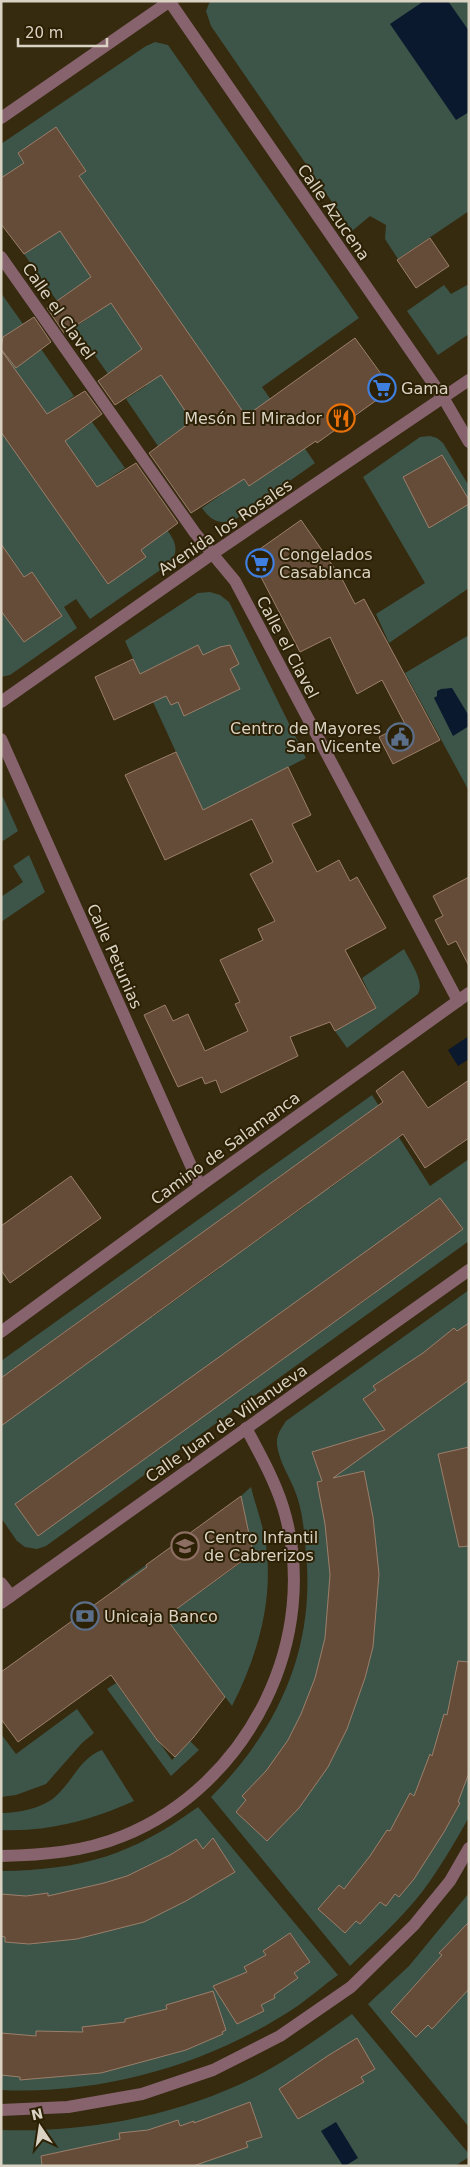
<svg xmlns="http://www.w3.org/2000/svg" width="470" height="2167" font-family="'DejaVu Sans',sans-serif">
<rect width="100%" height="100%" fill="#362a0f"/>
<!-- green -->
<g fill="#3c5548" fill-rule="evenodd">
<polygon points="210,1 469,1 469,211 398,259 385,239 386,225 370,216 352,231 211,26 206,11"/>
<path d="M155,42L168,45L359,318L262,387L315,463L236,519C220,525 212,522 202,508L222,494L178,431L158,446L126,399L146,386L148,377L135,360L128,359L108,374L75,327L96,313L98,305L85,288L77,287L57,301L24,254L45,241L1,178V144L146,46ZM56,127L86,171L48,197L18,153ZM99,205L90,275L60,231ZM149,277L141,347L111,303ZM200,350L230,393L191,419L162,375ZM288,460L249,486L234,465Z"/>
<polygon points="469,284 469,334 438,355 407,311 444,285 451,294"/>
<path d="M1,293L23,324L3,337C0,353 10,357 21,364L41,349L74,396L54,410L52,418L63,435L72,436L92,422L125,468L104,482L103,490L167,530C177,543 180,554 166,566L90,619L76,599L64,607L77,628L10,675L1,677V610L24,642L62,616L32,572L1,593V551L4,549L1,544ZM65,442L96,485L58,512ZM115,514L146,557L108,584L77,541Z"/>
<polygon points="430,436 437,438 443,443 469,486 469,588 389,643 376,614 425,583 363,477 420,437"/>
<polygon points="210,592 220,595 229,602 306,758 203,811 125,641 198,593"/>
<polygon points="469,635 469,791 405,673"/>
<polygon points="3,797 18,831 3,841 1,839 1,798"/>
<polygon points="29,855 45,892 1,922 1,897 23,882 13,866"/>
<path d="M404,949C410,962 425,981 418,994L347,1048L335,1031L376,1008L362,978Z"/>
<path d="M372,1095L430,1186L469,1159V1241L46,1546L37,1549L25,1547L17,1541L1,1518V1426L18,1366L1,1378V1361ZM365,1115L388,1145L330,1188L307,1157ZM286,1172L308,1204L241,1252L218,1221ZM440,1198L463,1229L395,1278L406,1222ZM215,1260L220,1268L152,1317L147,1309ZM351,1262L374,1294L306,1342L283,1312ZM107,1301L130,1332L63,1381L40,1350ZM262,1326L285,1358L217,1406ZM195,1422L128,1471L105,1440Z"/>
<path d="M469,1290V1817C455,1842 440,1868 422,1892C401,1919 375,1942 350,1966L211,1797C274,1734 312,1657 307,1566C305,1542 304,1513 295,1491C289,1476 279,1461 277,1445C276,1435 281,1429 286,1421Z"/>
<path d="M251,1487C255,1504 262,1522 265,1539C275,1597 258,1655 232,1706L168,1621L174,1617L169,1609L158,1639L120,1584L146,1565L178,1608L253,1554L241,1496Z"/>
<polygon points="116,1683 172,1760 190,1741 199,1750 171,1776 107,1689"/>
<polygon points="77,1709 94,1733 82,1743 46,1784 16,1795 1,1797 1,1734 16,1754"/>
<path d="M102,1750L134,1801C92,1820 48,1832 1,1830V1813C19,1813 43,1808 56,1796C73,1781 80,1758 102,1750Z"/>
<path d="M198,1807L338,1975C325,1984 313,1995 299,2005C213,2063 105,2095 1,2090V1871C82,1870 132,1855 198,1807Z"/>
<polygon points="469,1893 469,2127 368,2004 409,1966"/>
<path d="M352,2014L469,2154V2157L455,2166H1V2130C85,2133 177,2116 253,2078C288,2060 320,2037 352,2014Z"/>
</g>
<!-- water -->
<g fill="#0a192d">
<polygon points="424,1 448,1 469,31 469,112 456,120 390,24"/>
<polygon points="452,688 469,716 469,726 453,736 434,698 437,696 437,691 441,689"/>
<polygon points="469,1036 469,1059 458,1066 448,1050"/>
<polygon points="336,2122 358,2158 345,2166 343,2166 321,2131"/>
</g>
<!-- building -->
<g fill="#654c39" stroke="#9b7f6b">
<polygon points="56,127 86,171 79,176 246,416 355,338 392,389 317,443 316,441 249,486 244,479 191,513 149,453 192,421 161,375 115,405 98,381 142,349 111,303 64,333 47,308 91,277 60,231 24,254 1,224 1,178 24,163 18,153"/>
<polygon points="430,238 449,266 416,288 397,260"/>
<polygon points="34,317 51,342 16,368 1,349 3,337"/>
<polygon points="1,350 47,414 85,391 102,414 65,441 97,487 136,463 178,523 141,550 146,557 108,584 1,432"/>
<polygon points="442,455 469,500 469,504 429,528 403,477"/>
<polygon points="301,520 342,579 355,604 364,599 440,740 393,764 379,737 405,724 382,680 357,694 330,637 300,652 250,556"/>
<polygon points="1,544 24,577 32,572 62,616 24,642 1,611"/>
<polygon points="198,645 203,655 220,647 230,645 239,664 230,669 240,689 184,716 178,702 171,705 166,696 114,720 95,677 133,659 140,674"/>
<polygon points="176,752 203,810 288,767 311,815 292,824 317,872 339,860 350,881 357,877 386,928 345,950 376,1008 335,1031 330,1022 290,1037 298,1056 221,1093 216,1080 205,1084 202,1077 178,1087 144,1015 165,1005 173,1021 188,1014 205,1051 248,1031 235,1004 240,1002 220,960 263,940 258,929 275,921 250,874 273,862 252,819 165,860 125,775"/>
<polygon points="469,877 469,966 456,941 448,945 435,920 443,916 433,896"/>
<polygon points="403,1071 428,1108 469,1080 469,1138 425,1168 403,1134 1,1426 1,1378 383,1102 376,1091"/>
<polygon points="71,1176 101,1218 10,1283 1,1270 1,1226"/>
<polygon points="440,1198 463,1229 38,1536 15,1504"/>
<polygon points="469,1323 469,1380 333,1478 364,1471 373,1517 379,1574 373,1647 365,1678 347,1729 328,1767 299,1808 267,1841 236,1812 246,1800 242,1796 266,1771 288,1740 301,1714 315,1678 325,1638 330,1575 325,1524 317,1482 322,1481 312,1452 385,1430 363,1399 376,1390 373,1386 423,1353 454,1328 457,1331"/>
<polygon points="469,1447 469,1546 459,1547 438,1454"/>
<polygon points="241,1496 253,1553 171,1613 174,1617 168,1621 225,1697 193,1738 175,1757 157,1740 111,1675 18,1742 1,1719 1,1672 147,1567 146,1565"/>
<polygon points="458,1661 469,1662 469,1773 458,1802 460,1803 444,1832 414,1879 399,1897 395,1894 386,1906 380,1902 360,1924 356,1921 345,1933 318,1909 339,1885 344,1889 370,1856 387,1830 390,1831 410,1793 414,1796 430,1754 432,1756 444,1714 447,1715"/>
<polygon points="213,1838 235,1872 186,1901 144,1922 77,1939 29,1944 5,1942 5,1937 1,1936 1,1894 26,1896 48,1893 48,1896 104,1883 127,1876 170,1855 196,1839 203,1849"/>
<polygon points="469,1922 469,1989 432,2029 428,2025 416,2037 391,2012 442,1955 439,1953"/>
<polygon points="290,1933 310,1962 294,1973 298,1978 274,1995 275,1998 261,2005 264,2011 237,2024 213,1986 247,1972 244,1967 266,1955 263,1951"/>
<polygon points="213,1991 226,2030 222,2032 223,2034 186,2050 101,2073 20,2080 20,2077 1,2075 1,2033 36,2036 36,2031 83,2032 82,2027 125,2022 125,2019 167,2009 166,2005"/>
<polygon points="357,2038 375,2069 361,2077 364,2082 298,2119 279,2089 329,2055"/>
<polygon points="250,2102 262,2137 246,2142 248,2147 193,2166 42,2166 41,2156 120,2139 119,2133 148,2130 178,2120 180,2126 194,2121 194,2123"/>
</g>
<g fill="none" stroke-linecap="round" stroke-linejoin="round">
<!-- minor -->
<g stroke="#86636d" stroke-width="12">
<polyline points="170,2 444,399 469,442"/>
<polyline points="1,118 170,1"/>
<polyline points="1,257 195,533 235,581 458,1001"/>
<polyline points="1,702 212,554 469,380"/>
<polyline points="1,739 200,1186"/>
<polyline points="1,1332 200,1186 469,993"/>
<polyline points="1,1583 11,1596"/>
<polyline points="1,1603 469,1270"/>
<path d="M1,1856C43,1855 84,1852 123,1836C249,1785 323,1637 283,1507C274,1479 260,1454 246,1428"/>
<polyline points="1,2110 68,2107 142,2094 213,2070 280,2036 351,1987 414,1925 450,1881 469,1848"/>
</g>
</g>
<!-- icons -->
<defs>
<g id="supermarket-ring" transform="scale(1.4375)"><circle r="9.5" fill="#2c2005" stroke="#3f7fe0" stroke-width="1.5"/><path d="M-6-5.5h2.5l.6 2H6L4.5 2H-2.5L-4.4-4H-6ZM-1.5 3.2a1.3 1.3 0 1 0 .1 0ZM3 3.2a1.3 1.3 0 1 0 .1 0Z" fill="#3f7fe0"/></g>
<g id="restaurant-ring" transform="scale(1.4375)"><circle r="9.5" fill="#2c2005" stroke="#e8710a" stroke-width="1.5"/><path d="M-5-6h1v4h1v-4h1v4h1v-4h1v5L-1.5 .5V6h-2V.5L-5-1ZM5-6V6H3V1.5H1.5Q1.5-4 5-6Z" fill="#e8710a"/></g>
<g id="civic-ring" transform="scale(1.4375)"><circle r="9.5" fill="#2c2005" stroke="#5c6f8a" stroke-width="1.5"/><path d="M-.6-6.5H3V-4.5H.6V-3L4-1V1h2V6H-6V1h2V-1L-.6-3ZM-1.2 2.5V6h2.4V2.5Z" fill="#5c6f8a"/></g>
<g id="school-ring" transform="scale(1.4375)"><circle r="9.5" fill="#2c2005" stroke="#8d6e63" stroke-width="1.5"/><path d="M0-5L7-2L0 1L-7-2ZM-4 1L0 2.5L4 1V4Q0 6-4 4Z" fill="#8d6e63"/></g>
<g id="bank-ring" transform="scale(1.4375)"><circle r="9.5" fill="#2c2005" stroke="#5c6f8a" stroke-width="1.5"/><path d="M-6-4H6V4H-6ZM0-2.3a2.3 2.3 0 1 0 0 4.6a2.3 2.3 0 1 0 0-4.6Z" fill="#5c6f8a"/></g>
</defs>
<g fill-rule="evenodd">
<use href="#supermarket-ring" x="382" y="388"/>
<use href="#restaurant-ring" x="341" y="418"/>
<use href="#supermarket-ring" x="260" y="563"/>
<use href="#civic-ring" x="400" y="737"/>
<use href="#school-ring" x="185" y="1546"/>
<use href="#bank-ring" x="85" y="1616"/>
</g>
<g text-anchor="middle" stroke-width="4" stroke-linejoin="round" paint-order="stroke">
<!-- street labels -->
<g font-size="16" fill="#dad3c3" stroke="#2c2005">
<text transform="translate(334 212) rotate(55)" y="6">Calle Azucena</text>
<text transform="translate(59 311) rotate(55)" y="6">Calle el Clavel</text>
<text transform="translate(225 527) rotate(-34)" y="6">Avenida los Rosales</text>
<text transform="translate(288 647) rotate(62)" y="6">Calle el Clavel</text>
<text transform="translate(115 956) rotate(66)" y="6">Calle Petunias</text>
<text transform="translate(225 1148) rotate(-36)" y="6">Camino de Salamanca</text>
<text transform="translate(226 1423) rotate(-35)" y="6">Calle Juan de Villanueva</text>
</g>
<!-- poi labels -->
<g font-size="16" fill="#dad3c3" stroke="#2c2005" text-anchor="start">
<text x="401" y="394">Gama</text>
<text x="322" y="424" text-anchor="end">Mesón El Mirador</text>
<text x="279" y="560">Congelados<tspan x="279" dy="18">Casablanca</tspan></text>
<text x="381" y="734" text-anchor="end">Centro de Mayores<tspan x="381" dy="18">San Vicente</tspan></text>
<text x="204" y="1543">Centro Infantil<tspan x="204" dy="18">de Cabrerizos</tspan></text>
<text x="104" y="1622">Unicaja Banco</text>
</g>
</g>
<!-- border -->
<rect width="470" height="2167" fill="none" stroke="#dad3c3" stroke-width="5"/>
<!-- north arrow -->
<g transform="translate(40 2127) rotate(347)" stroke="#2c2005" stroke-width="4" paint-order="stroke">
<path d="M0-4L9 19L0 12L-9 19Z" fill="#dad3c3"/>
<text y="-8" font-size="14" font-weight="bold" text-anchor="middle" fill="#dad3c3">N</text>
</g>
<!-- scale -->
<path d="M18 38v8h89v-8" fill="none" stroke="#dad3c3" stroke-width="2.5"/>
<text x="25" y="38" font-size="15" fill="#dad3c3" stroke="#2c2005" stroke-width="4" paint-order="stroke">20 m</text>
</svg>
